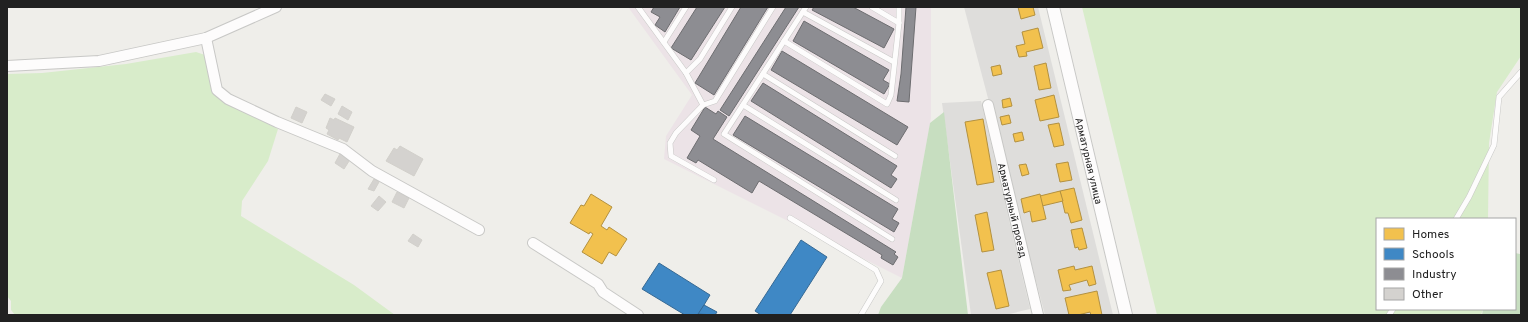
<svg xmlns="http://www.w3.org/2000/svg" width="1528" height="322" font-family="Overpass,sans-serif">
<rect width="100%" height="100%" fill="#efeeea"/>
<!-- residential -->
<g fill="#dedddb">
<polygon points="964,7 1038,7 1113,315 1045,315"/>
<polygon points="981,101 1030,309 1005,315 971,315 942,103"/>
</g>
<!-- industrial -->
<polygon fill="#ece3e7" points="628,7 931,7 931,118 902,278 664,159 666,136 692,95"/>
<!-- grass -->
<g fill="#d8ecca">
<polygon points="1082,7 1521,7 1521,56 1497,92 1489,143 1488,219 1377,219 1377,309 1483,309 1481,315 1157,315"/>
<polygon points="196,52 205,55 210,78 217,97 278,129 268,161 242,201 241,216 354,285 395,315 15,315 11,310 11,301 7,296 7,74 42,73 126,64"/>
</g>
<!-- forest -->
<g fill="#c7dec0">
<polygon points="944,112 968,315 878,315 881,307 902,278 930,123"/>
<polygon points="1515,253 1520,254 1521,255 1521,315 1482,315 1483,309 1515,309"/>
</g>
<!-- homes -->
<g fill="#f2c14e" stroke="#b39140">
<polygon points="1018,7 1033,7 1035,15 1021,19"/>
<polygon points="1038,28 1043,48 1026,52 1027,56 1019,57 1016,46 1025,44 1022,32"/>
<polygon points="1046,63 1051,88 1039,90 1034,66"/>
<polygon points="1000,65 1002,74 993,76 991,67"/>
<polygon points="1054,95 1059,117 1040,121 1035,100"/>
<polygon points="1010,98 1012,106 1003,108 1002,100"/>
<polygon points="1009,115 1011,123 1002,125 1000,117"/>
<polygon points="983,119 994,182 977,185 965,122"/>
<polygon points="1059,123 1064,145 1054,147 1048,125"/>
<polygon points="1022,132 1024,140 1015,142 1013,134"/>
<polygon points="1068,162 1072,180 1060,182 1056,164"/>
<polygon points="1026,164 1029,174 1022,176 1019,165"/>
<polygon points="1074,188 1082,220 1071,223 1068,213 1065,213 1060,191"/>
<polygon points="1060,191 1063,201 1042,206 1040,196"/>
<polygon points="591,194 612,207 601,226 607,230 609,227 627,239 616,256 609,252 602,264 582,252 593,234 590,232 589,234 570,223 581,205 584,206"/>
<polygon points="1040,194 1046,219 1032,222 1030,211 1024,213 1021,199"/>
<polygon points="987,212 994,250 982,252 975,215"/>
<polygon points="1082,228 1087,248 1079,250 1078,247 1075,248 1071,230"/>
<polygon points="1074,266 1075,270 1092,266 1096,284 1089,286 1087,280 1069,285 1071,290 1063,291 1058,270"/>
<polygon points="1001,270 1009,306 996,309 987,273"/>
<polygon points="1097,291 1102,315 1091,315 1090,312 1078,315 1069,315 1065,298"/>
</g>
<!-- schools -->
<g fill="#3f88c5" stroke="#366994">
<polygon points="801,240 827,257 790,315 761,315 755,311"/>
<polygon points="659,263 710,295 698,315 685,315 642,289"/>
<polygon points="704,305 717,312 715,315 698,314"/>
</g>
<!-- industry -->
<g fill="#8d8d92" stroke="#6d6d70">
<polygon points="654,7 680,7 665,32 655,25 660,17 651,12"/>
<polygon points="697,7 725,7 691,60 671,48"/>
<polygon points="741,7 768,7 714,95 695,83"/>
<polygon points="786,7 799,7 729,116 720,110"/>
<polygon points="814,7 853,7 894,29 884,48 812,10"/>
<polygon points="906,7 916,7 909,102 897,101 901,74"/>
<polygon points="804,21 889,70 883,80 890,84 884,94 793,41"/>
<polygon points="782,51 908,127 897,145 771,70"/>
<polygon points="763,83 897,166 891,175 897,179 891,188 751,101"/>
<polygon points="705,107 716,114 718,111 727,117 713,139 896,252 894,254 898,257 893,265 881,258 882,255 759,181 752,193 698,160 696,163 687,158 700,136 691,130"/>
<polygon points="745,116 898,209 892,219 899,223 894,232 733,135"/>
</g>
<!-- building -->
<g fill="#d4d2cf" stroke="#d2d0cb">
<polygon points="325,94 335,99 331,106 321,100"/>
<polygon points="342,106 352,112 348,120 338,114"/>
<polygon points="296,107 307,112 302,123 291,118"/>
<polygon points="330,118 334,120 335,118 354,127 347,142 339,138 338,140 327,134 329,130 326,128"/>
<polygon points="400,146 423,159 414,176 386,161 394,148 397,150"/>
<polygon points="341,152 351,158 344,169 335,163"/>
<polygon points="374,179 379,182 374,191 368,189"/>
<polygon points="397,192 409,198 404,208 392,202"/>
<polygon points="379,196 386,202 378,211 371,206"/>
<polygon points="413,234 422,240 418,247 408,241"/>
</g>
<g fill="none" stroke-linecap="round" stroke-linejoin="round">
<!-- service casing -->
<g stroke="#c8c8c6" stroke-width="6">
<g id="service">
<polyline points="638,7 686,73 703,105"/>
<polyline points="806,7 724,134 892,239"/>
<polyline points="872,7 899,23"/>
<polyline points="803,12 894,62"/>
<polyline points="784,41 887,104 891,95 899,23 899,7"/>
<polyline points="664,42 686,7"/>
<polyline points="686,73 700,59 732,7"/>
<polyline points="763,74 895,156"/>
<polyline points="743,105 896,200"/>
<polyline points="714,180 671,156 670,143 676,133 703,105 715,101 773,7"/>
<polyline points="790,218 876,270 881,281 861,315"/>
<polyline points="1456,219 1469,197 1494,145 1499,97 1521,72"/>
<polyline points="1389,315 1393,309"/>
</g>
</g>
<!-- minor casing -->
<g stroke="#c8c8c6" stroke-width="12">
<g id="minor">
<polyline points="206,38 217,90 228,99 277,122 343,149 372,171 479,230"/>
<polyline points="7,66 99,61 206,38 276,7"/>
<path id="s1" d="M988,105L1038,315"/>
<polyline points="533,243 598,284 603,292 638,315"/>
</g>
</g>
<!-- tertiary casing -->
<g stroke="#c8c8c6" stroke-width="14">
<g id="tertiary">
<path id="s2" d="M1053,7L1126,315"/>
</g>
</g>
<!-- service -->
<use href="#service" stroke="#fdfcfc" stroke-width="5"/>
<!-- minor -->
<use href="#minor" stroke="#fdfcfc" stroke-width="10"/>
<!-- tertiary -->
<use href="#tertiary" stroke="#fdfcfc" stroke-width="12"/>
</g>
<g text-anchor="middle" stroke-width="4" stroke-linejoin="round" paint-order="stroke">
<!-- street labels -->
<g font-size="10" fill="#212121" stroke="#fff">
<text dy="4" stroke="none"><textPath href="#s2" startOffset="158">Арматурная улица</textPath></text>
<text dy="4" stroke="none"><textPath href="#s1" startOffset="108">Арматурный проезд</textPath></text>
</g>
</g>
<!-- border -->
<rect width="1528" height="322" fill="none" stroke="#212121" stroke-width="16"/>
<!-- legend -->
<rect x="1376" y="218" width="140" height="92" fill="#ffffff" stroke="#a6a6a6"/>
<rect x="1384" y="228" width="20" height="12" fill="#f2c14e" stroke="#a6a6a6"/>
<text x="1412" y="238" font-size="12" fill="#212121">Homes</text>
<rect x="1384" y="248" width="20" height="12" fill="#3f88c5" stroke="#a6a6a6"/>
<text x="1412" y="258" font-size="12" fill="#212121">Schools</text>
<rect x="1384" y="268" width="20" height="12" fill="#8d8d92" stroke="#a6a6a6"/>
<text x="1412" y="278" font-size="12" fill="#212121">Industry</text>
<rect x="1384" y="288" width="20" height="12" fill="#d4d2cf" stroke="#a6a6a6"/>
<text x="1412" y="298" font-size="12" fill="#212121">Other</text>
</svg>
